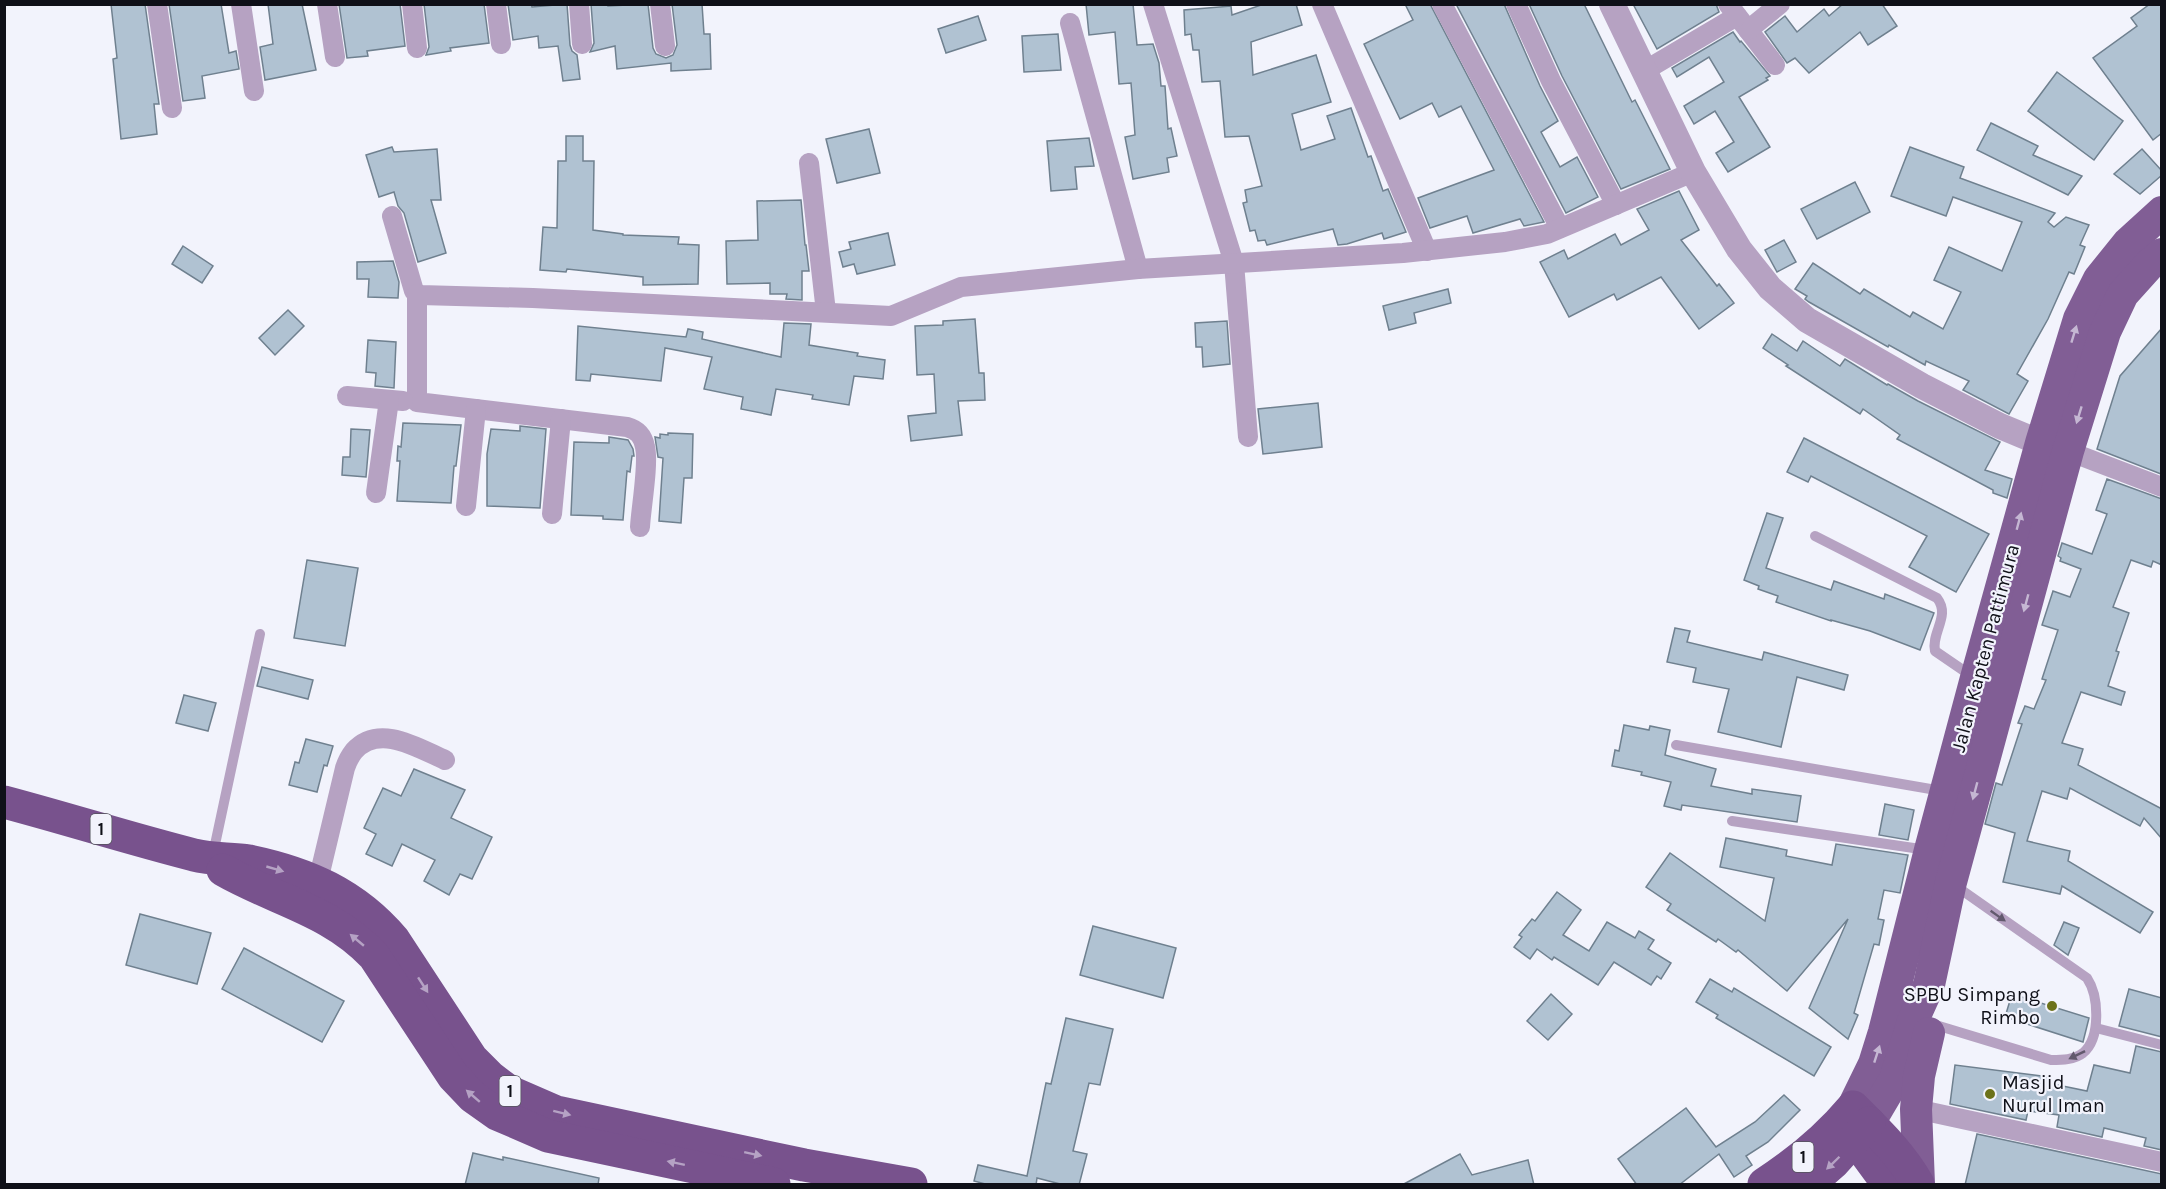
<svg xmlns="http://www.w3.org/2000/svg" width="2166" height="1189" font-family="Karla,sans-serif">
<rect width="100%" height="100%" fill="#f2f3fc"/>
<!-- building -->
<g fill="#b0c2d2" stroke="#6f808f" stroke-width="1.5">
<polygon points="111,4 145,4 159,104 154,104 157,134 121,139 113,59 117,58"/>
<polygon points="169,4 221,4 229,53 236,51 239,69 202,76 205,98 183,101"/>
<polygon points="268,4 302,4 316,70 265,80 260,47 273,44"/>
<polygon points="339,4 400,4 405,46 367,51 368,56 347,58"/>
<polygon points="424,4 484,4 489,43 450,48 451,51 426,55 429,47"/>
<polygon points="508,4 531,4 532,7 567,4 570,45 572,51 577,55 580,79 563,81 558,46 539,48 538,36 513,40"/>
<polygon points="591,4 608,4 608,6 648,4 653,48 656,54 666,58 673,55 677,45 672,4 702,4 704,34 710,34 711,69 671,71 671,63 617,69 615,46 590,52 594,43"/>
<polygon points="1086,4 1133,4 1137,45 1153,44 1159,63 1161,86 1165,86 1168,129 1171,128 1177,156 1167,158 1169,172 1133,179 1125,137 1135,135 1131,83 1119,84 1115,32 1089,35"/>
<polygon points="1264,4 1296,4 1302,25 1251,42 1253,75 1316,55 1331,102 1292,114 1301,150 1335,139 1327,116 1351,108 1368,157 1371,156 1383,191 1388,189 1406,232 1384,239 1382,233 1347,244 1338,245 1333,229 1267,245 1265,240 1258,241 1255,230 1250,231 1243,203 1247,202 1245,190 1262,186 1249,136 1225,137 1220,81 1202,82 1199,50 1193,50 1191,34 1185,35 1184,10 1231,6 1232,15"/>
<polygon points="1405,4 1430,4 1544,222 1524,226 1520,219 1473,233 1467,216 1430,228 1418,198 1494,170 1461,106 1439,117 1432,103 1400,119 1364,44 1413,20"/>
<polygon points="1456,4 1504,4 1540,86 1558,121 1541,132 1560,167 1577,157 1598,197 1566,213"/>
<polygon points="1529,4 1584,4 1632,102 1635,100 1670,169 1621,189 1562,76"/>
<polygon points="1633,4 1716,4 1719,12 1657,49"/>
<polygon points="1843,4 1882,4 1897,26 1868,45 1860,32 1809,73 1795,58 1787,63 1765,32 1785,16 1797,32 1824,9 1829,16"/>
<polygon points="2150,4 2162,4 2162,133 2153,140 2093,58 2137,26 2131,18"/>
<polygon points="978,16 986,40 946,53 938,29"/>
<polygon points="1733,32 1740,42 1741,41 1770,76 1766,78 1768,80 1739,97 1770,147 1728,172 1716,153 1734,142 1715,111 1694,124 1684,106 1724,82 1709,57 1677,77 1672,68"/>
<polygon points="1058,34 1061,70 1024,72 1022,36"/>
<polygon points="2057,72 2123,121 2094,160 2028,111"/>
<polygon points="1991,123 2038,146 2033,155 2082,176 2068,195 1977,150"/>
<polygon points="869,129 880,173 837,183 826,139"/>
<polygon points="566,136 583,136 583,161 594,161 593,230 623,234 623,235 679,237 678,244 699,245 698,284 643,285 643,277 567,269 566,272 540,270 543,227 557,228 558,161 566,161"/>
<polygon points="1089,138 1094,166 1075,167 1077,189 1051,191 1047,141"/>
<polygon points="392,147 394,152 437,149 441,200 431,200 446,253 418,262 404,213 398,206 394,192 379,197 366,155"/>
<polygon points="1910,147 1964,167 1960,178 2055,213 2048,222 2054,227 2066,217 2089,225 2080,245 2085,247 2074,274 2069,272 2048,319 2017,374 2028,381 2009,414 1963,390 1969,381 1926,361 1925,365 1889,345 1888,347 1809,302 1805,299 1807,296 1795,289 1813,263 1860,294 1864,289 1910,317 1913,312 1943,329 1961,292 1934,280 1949,247 2002,271 2022,222 1953,197 1946,216 1891,196"/>
<polygon points="2142,149 2162,171 2162,175 2140,194 2114,174"/>
<polygon points="1855,182 1870,212 1817,239 1801,209"/>
<polygon points="1679,191 1699,230 1681,240 1717,286 1719,284 1734,303 1699,329 1661,277 1617,300 1614,294 1569,317 1540,262 1564,250 1568,259 1615,234 1621,245 1649,230 1637,209"/>
<polygon points="801,200 805,245 806,245 809,271 802,271 802,300 786,299 787,294 770,294 770,283 727,284 726,241 758,240 757,201"/>
<polygon points="888,233 895,265 857,274 854,264 843,267 839,252 851,249 849,242"/>
<polygon points="1784,240 1796,262 1777,272 1765,250"/>
<polygon points="183,246 213,266 202,283 172,264"/>
<polygon points="393,261 399,282 398,298 368,297 369,279 357,279 357,262"/>
<polygon points="1448,289 1451,303 1414,313 1416,323 1389,330 1383,306"/>
<polygon points="288,310 304,326 275,355 259,338"/>
<polygon points="975,319 979,373 984,373 985,400 958,401 962,435 911,441 908,416 936,413 934,374 917,375 915,326 943,325 943,321"/>
<polygon points="1227,321 1230,364 1203,367 1202,347 1196,347 1195,323"/>
<polygon points="784,323 811,324 809,345 858,353 857,356 885,360 883,379 854,376 849,405 812,399 813,395 776,389 771,415 741,409 743,397 704,389 712,357 665,348 661,381 591,374 590,381 576,380 578,326 686,337 688,329 703,332 702,339 781,357"/>
<polygon points="2162,328 2162,471 2161,474 2097,449 2120,376"/>
<polygon points="1772,334 1797,351 1803,341 1840,366 1845,359 1887,385 1888,384 1918,401 2000,442 1985,470 2012,479 2007,498 1993,493 1993,490 1897,439 1900,435 1863,409 1860,414 1786,366 1788,365 1763,348"/>
<polygon points="368,340 396,342 394,388 375,386 376,373 366,372"/>
<polygon points="1318,403 1322,447 1263,454 1258,409"/>
<polygon points="403,423 461,425 456,466 454,466 451,503 397,501 400,461 397,461 398,446 401,447"/>
<polygon points="520,426 546,429 540,508 487,506 487,454 491,429 520,431"/>
<polygon points="351,429 370,430 366,477 342,475 343,457 350,457"/>
<polygon points="668,433 693,434 692,478 684,478 681,523 659,521 663,458 658,457 655,437 660,438 660,434 668,435"/>
<polygon points="609,437 628,440 633,449 634,456 632,456 630,472 627,471 623,520 603,519 603,516 571,515 574,442 609,443"/>
<polygon points="1804,438 1989,534 1956,592 1909,567 1927,536 1811,476 1808,482 1787,472"/>
<polygon points="2107,479 2162,499 2162,565 2153,561 2151,567 2131,560 2113,607 2129,613 2116,651 2119,652 2108,686 2125,692 2121,705 2081,692 2062,743 2083,749 2078,765 2162,809 2162,839 2144,818 2140,826 2070,788 2067,799 2042,791 2027,841 2070,851 2068,861 2153,912 2140,933 2062,886 2060,894 2003,882 2015,833 1985,824 1996,783 2002,785 2022,724 2018,723 2025,706 2034,709 2046,680 2042,679 2058,630 2042,625 2053,591 2070,597 2081,569 2060,561 2061,558 2058,556 2062,543 2092,554 2107,514 2096,510"/>
<polygon points="1767,513 1783,518 1766,568 1831,590 1834,581 1884,599 1885,594 1934,613 1920,650 1870,631 1831,620 1831,621 1776,602 1778,596 1758,589 1759,586 1744,580"/>
<polygon points="307,560 358,568 345,646 294,638"/>
<polygon points="1675,628 1690,631 1687,642 1762,660 1764,652 1848,675 1844,690 1797,677 1781,747 1718,732 1729,689 1693,682 1696,668 1667,662"/>
<polygon points="262,667 313,680 308,699 257,686"/>
<polygon points="184,695 216,703 208,731 176,723"/>
<polygon points="1624,725 1649,730 1650,726 1670,730 1665,755 1716,769 1711,786 1752,794 1752,789 1801,796 1797,822 1682,805 1681,810 1664,806 1671,782 1641,775 1642,772 1612,766 1615,750 1619,751"/>
<polygon points="306,739 333,746 327,766 324,765 317,792 289,785 295,762 299,763"/>
<polygon points="414,769 465,790 451,818 492,837 472,879 460,874 449,895 424,881 435,860 402,844 392,866 366,854 376,834 364,828 383,788 401,796"/>
<polygon points="1885,804 1914,810 1908,840 1879,835"/>
<polygon points="1726,838 1787,850 1786,856 1832,865 1836,844 1908,855 1900,893 1884,890 1878,919 1884,920 1879,945 1874,944 1854,1013 1858,1015 1848,1039 1809,1008 1848,919 1787,991 1738,950 1736,952 1718,939 1716,942 1667,910 1671,904 1646,887 1670,853 1765,921 1774,878 1720,867"/>
<polygon points="1557,892 1581,910 1563,935 1589,951 1607,922 1635,938 1639,931 1654,940 1648,949 1671,963 1661,979 1657,976 1651,985 1614,962 1598,985 1554,957 1552,960 1537,949 1530,959 1514,947 1522,937 1519,935 1532,919 1535,921"/>
<polygon points="140,914 211,933 197,984 126,965"/>
<polygon points="2064,922 2079,928 2068,955 2054,945"/>
<polygon points="1093,926 1176,948 1163,998 1080,975"/>
<polygon points="244,948 344,1001 322,1042 222,989"/>
<polygon points="1710,979 1732,992 1734,988 1831,1047 1814,1076 1716,1018 1718,1015 1696,1002"/>
<polygon points="2129,989 2162,998 2162,1037 2119,1026"/>
<polygon points="1551,994 1572,1014 1548,1040 1527,1021"/>
<polygon points="2012,994 2089,1018 2083,1042 2005,1017"/>
<polygon points="1066,1018 1113,1029 1100,1085 1089,1083 1073,1151 1087,1154 1079,1185 1064,1185 1037,1178 1036,1185 989,1185 974,1181 978,1165 1027,1176 1046,1083 1051,1084"/>
<polygon points="2136,1046 2162,1052 2162,1150 2144,1146 2146,1138 2104,1128 2102,1137 2057,1127 2059,1115 2028,1111 2026,1120 1950,1104 1955,1065 2049,1077 2048,1083 2087,1091 2094,1065 2130,1073"/>
<polygon points="1784,1095 1800,1110 1768,1142 1746,1156 1752,1165 1734,1177 1719,1154 1679,1185 1637,1185 1618,1159 1686,1108 1716,1147 1755,1122"/>
<polygon points="1977,1134 2162,1174 2162,1185 1965,1185"/>
<polygon points="473,1153 503,1160 503,1157 599,1178 598,1185 465,1185"/>
<polygon points="1460,1154 1472,1175 1528,1160 1534,1185 1402,1185"/>
</g>
<g fill="none" stroke-linecap="round" stroke-linejoin="round">
<!-- service -->
<g stroke="#b6a2c2" stroke-width="10">
<path d="M1815,536L1937,598C1951,616 1931,632 1935,651L1973,677"/>
<polyline points="1676,745 1942,791"/>
<polyline points="1732,821 1927,850"/>
<polyline points="213,854 260,634"/>
<path d="M1929,1023L2051,1060C2062,1060 2074,1060 2083,1053C2101,1038 2099,996 2087,978L1953,884"/>
<polyline points="2096,1028 2162,1045"/>
</g>
<!-- minor -->
<g stroke="#b6a2c2" stroke-width="20">
<polyline points="157,4 172,108"/>
<polyline points="241,4 254,91"/>
<polyline points="327,4 335,57"/>
<polyline points="412,4 417,48"/>
<polyline points="496,4 501,44"/>
<polyline points="579,4 582,44"/>
<polyline points="660,4 665,46"/>
<polyline points="1153,4 1234,263 1248,437"/>
<polyline points="1322,4 1427,251"/>
<polyline points="1442,4 1560,228"/>
<polyline points="1516,4 1551,81 1616,205"/>
<polyline points="1728,4 1775,65"/>
<polyline points="1070,23 1138,269"/>
<polyline points="1748,30 1780,4"/>
<polyline points="1644,71 1737,16"/>
<polyline points="809,163 826,312"/>
<polyline points="392,216 414,291 420,295 533,298 891,316 961,287 1138,269 1403,253 1505,242 1547,234 1693,172"/>
<path d="M417,294V402L627,427C638,430 643,436 645,447C649,463 641,508 640,527"/>
<polyline points="347,396 403,401"/>
<polyline points="2068,451 2162,487"/>
<polyline points="376,493 389,400"/>
<polyline points="466,506 476,409"/>
<polyline points="552,514 561,419"/>
<path d="M318,881L345,768C347,762 350,756 354,751C379,723 418,748 445,760"/>
<polyline points="1916,1109 2162,1162"/>
</g>
<!-- tertiary -->
<polyline stroke="#b6a2c2" stroke-width="26" points="1612,4 1693,172 1739,249 1770,288 1807,320 1922,386 2000,426 2041,443"/>
<!-- primary -->
<g stroke="#815e95" stroke-width="32">
<polyline points="1853,1107 1874,1064 1884,1032 1930,850 1976,678 2041,443 2079,319 2099,279 2128,243 2162,212"/>
<polyline points="1869,1123 1895,1079 1914,1018 1929,985 1951,882 2068,451 2105,332 2123,294 2150,264 2162,254"/>
<polyline points="1919,1184 1916,1109 1919,1076 1929,1033"/>
</g>
<!-- trunk -->
<g stroke="#78528d" stroke-width="33">
<path d="M4,802C68,819 131,839 194,855C212,860 231,858 249,861C307,873 355,894 394,940L472,1059L490,1077L510,1092L556,1112L804,1165L911,1184"/>
<path d="M223,870C275,900 331,910 374,956L453,1076L473,1097L497,1114L548,1136L774,1184"/>
<polyline points="1840,1125 1855,1139 1888,1184"/>
<path d="M1764,1184C1798,1162 1827,1138 1853,1107C1878,1132 1901,1154 1918,1184"/>
<polyline points="1809,1184 1834,1162 1869,1123"/>
</g>
</g>
<!-- one-way arrows -->
<defs><path id="oneway-solid" d="M-6-.8H1V-3.2L6.5 0L1 3.2V.8H-6Z" transform="scale(1.5)"/></defs>
<g fill="#c5b7d3">
<use href="#oneway-solid" transform="translate(2074 334) rotate(-73)"/>
<use href="#oneway-solid" transform="translate(2079 415) rotate(107)"/>
<use href="#oneway-solid" transform="translate(2019 521) rotate(-75)"/>
<use href="#oneway-solid" transform="translate(2026 603) rotate(105)"/>
<use href="#oneway-solid" transform="translate(1975 791) rotate(105)"/>
<use href="#oneway-solid" transform="translate(1877 1054) rotate(-72)"/>
</g>
<g fill="#b5a2c4">
<use href="#oneway-solid" transform="translate(275 869) rotate(16)"/>
<use href="#oneway-solid" transform="translate(357 940) rotate(-140)"/>
<use href="#oneway-solid" transform="translate(423 985) rotate(57)"/>
<use href="#oneway-solid" transform="translate(473 1096) rotate(-139)"/>
<use href="#oneway-solid" transform="translate(562 1113) rotate(14)"/>
<use href="#oneway-solid" transform="translate(753 1154) rotate(12)"/>
<use href="#oneway-solid" transform="translate(676 1163) rotate(-168)"/>
<use href="#oneway-solid" transform="translate(1833 1163) rotate(136)"/>
</g>
<g fill="#62596d">
<use href="#oneway-solid" transform="translate(1998 916) rotate(35)"/>
<use href="#oneway-solid" transform="translate(2077 1055) rotate(154)"/>
</g>
<!-- markers -->
<g fill="#6c721a" stroke="#f2f3fc" stroke-width="2">
<circle cx="2052" cy="1006" r="6"/>
<circle cx="1990" cy="1094" r="6"/>
</g>
<g text-anchor="middle" stroke-width="4.5" stroke-linejoin="round" paint-order="stroke">
<!-- shield labels -->
<g fill="#f2f3fc" stroke="#53545c" stroke-width="1.5">
<rect x="90.5" y="814" width="21" height="30" rx="4.5"/>
<rect x="499.5" y="1076" width="21" height="30" rx="4.5"/>
<rect x="1792.5" y="1142" width="21" height="30" rx="4.5"/>
</g>
<g font-size="18" font-weight="bold" fill="#0f1018">
<text x="101" y="835">1</text>
<text x="510" y="1097">1</text>
<text x="1803" y="1163">1</text>
</g>
<!-- street labels -->
<g font-size="20" fill="#0f1018" stroke="#f2f3fc">
<text transform="translate(1985 648) rotate(-75)" y="7">Jalan Kapten Pattimura</text>
</g>
<!-- poi labels -->
<g font-size="20" fill="#0f1018" stroke="#f2f3fc" text-anchor="end">
<text x="2040" y="1001">SPBU Simpang<tspan x="2040" dy="23">Rimbo</tspan></text>
<text x="2002" y="1089" text-anchor="start">Masjid<tspan x="2002" dy="23">Nurul Iman</tspan></text>
</g>
</g>
<!-- border -->
<rect width="2166" height="1189" fill="none" stroke="#0f1018" stroke-width="12"/>
</svg>
